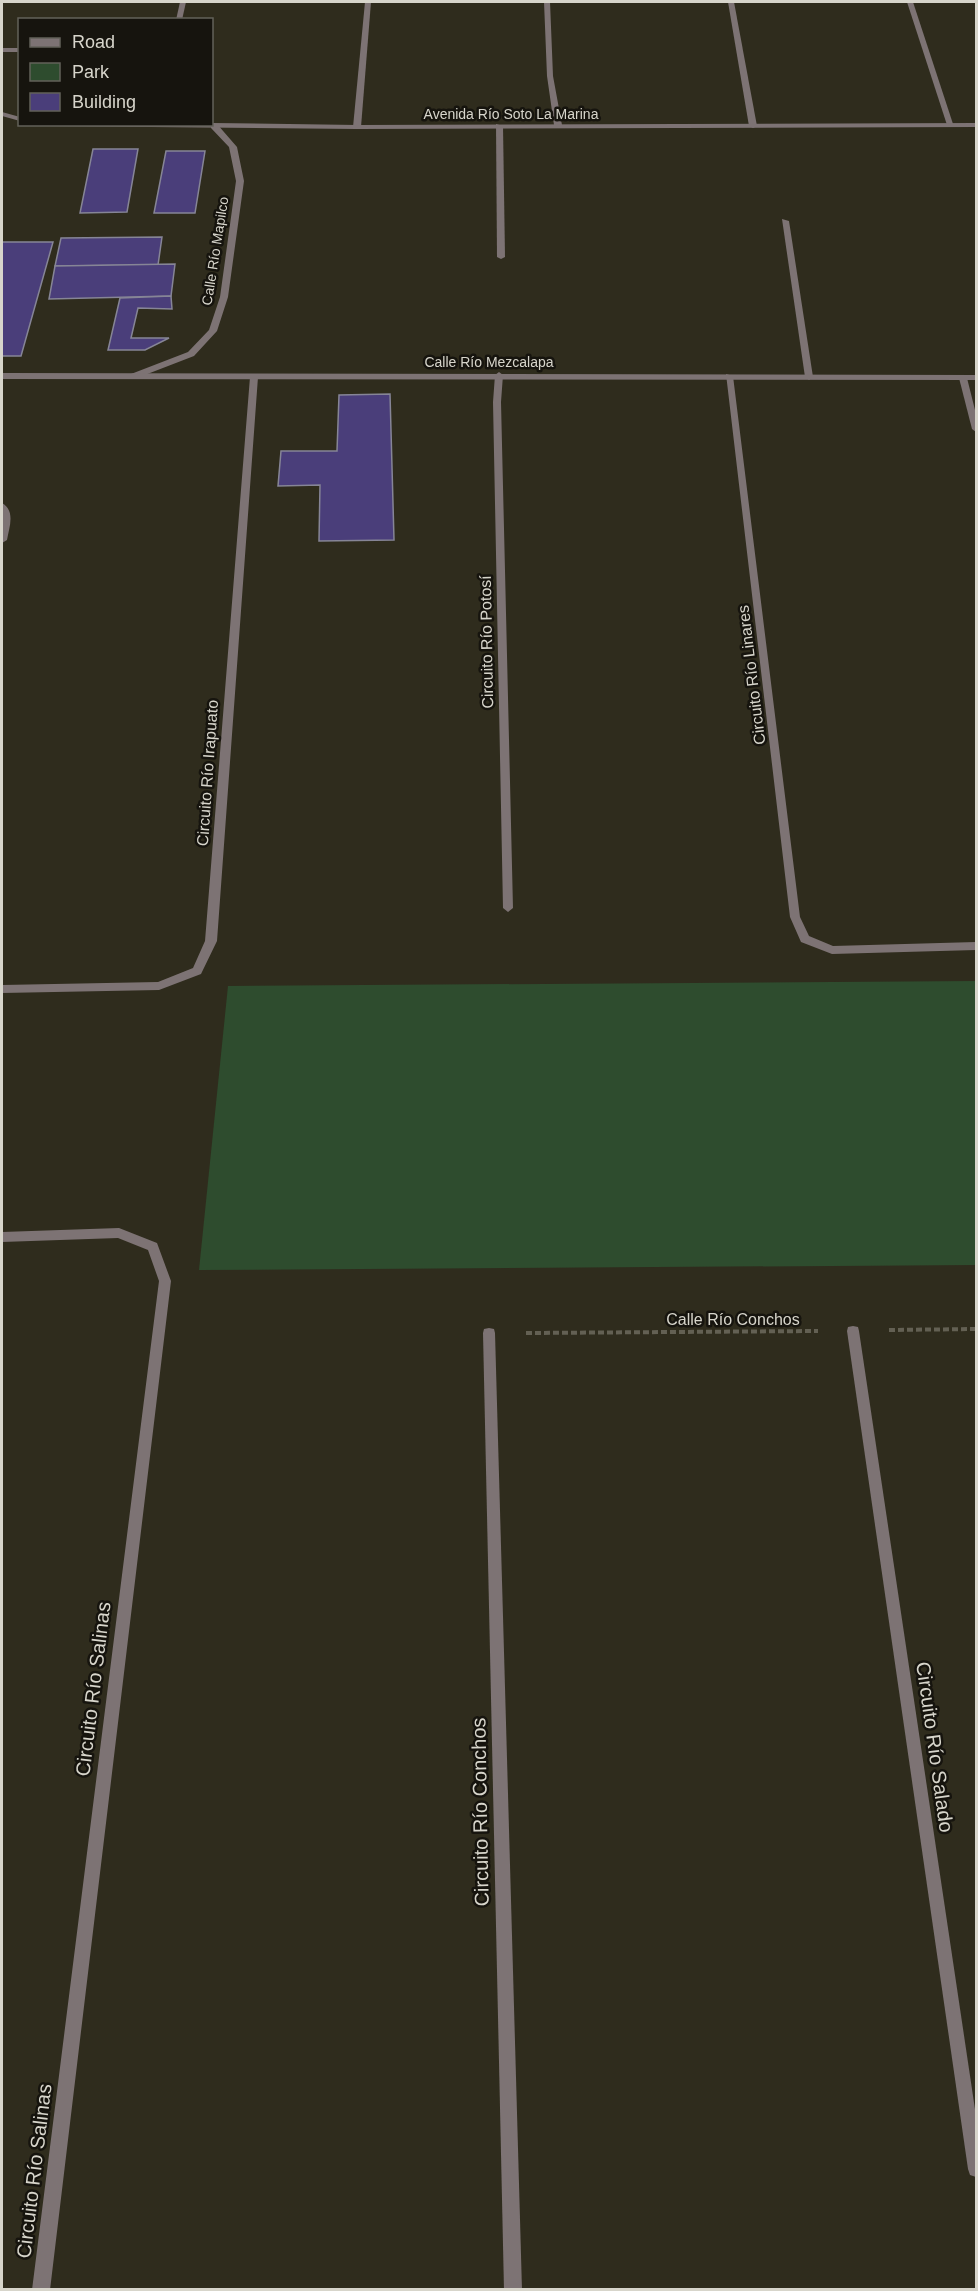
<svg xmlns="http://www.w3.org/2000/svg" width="978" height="2291" font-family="Helvetica,sans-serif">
<rect width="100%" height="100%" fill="#2f2c1d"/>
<!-- green -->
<polygon fill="#2e4c2e" points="976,981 976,1265 199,1270 228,986"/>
<!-- building -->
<g fill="#4a3e7a" stroke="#868596" stroke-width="1.5">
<polygon points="93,149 138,149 127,212 80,213"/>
<polygon points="166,151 205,151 195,213 154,213"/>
<polygon points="162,237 158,265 55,266 61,238"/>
<polygon points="2,242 53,242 21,356 2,356"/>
<polygon points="175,264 171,296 49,299 55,266"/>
<polygon points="171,296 172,309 138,308 131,338 169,338 145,350 108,350 120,298"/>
<polygon points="390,394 394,540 319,541 320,485 278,486 281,451 337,451 339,395"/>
</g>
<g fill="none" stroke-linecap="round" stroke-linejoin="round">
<!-- path -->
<g stroke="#636053" stroke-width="4" stroke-dasharray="6 3" stroke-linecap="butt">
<polyline points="889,1330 976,1329"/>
<polyline points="526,1333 818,1331"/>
</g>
<!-- minor -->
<g fill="#7d7374" fill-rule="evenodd">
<polygon points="180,2 186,2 182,20 176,20"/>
<polygon points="365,2 371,2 361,127 357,129 353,127"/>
<polygon points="544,2 550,2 553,76 562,125 558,127 554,125 547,76"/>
<polygon points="728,2 734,2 757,126 753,128 749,126"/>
<polygon points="907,2 913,2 954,127 947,125"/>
<rect x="2" y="48" width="18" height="4"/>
<polygon points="211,124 217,124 237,147 244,181 228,297 217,331 194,356 137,378 131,378 131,374 188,352 209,330 220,297 236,181 229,147 211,128"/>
<polygon points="496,124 503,126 505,257 501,259 497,257"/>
<polygon points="782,219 789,221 813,377 809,380 805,377"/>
<polygon points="499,372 503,375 501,402 513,908 508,912 503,908 493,402 495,375"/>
<polygon points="254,374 258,377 217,941 201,974 159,990 2,993 2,985 158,982 193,968 205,941 250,377"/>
<polygon points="726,374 733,376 800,917 809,936 833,946 976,942 976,950 832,954 801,942 790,917"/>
<polygon points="963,375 967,378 976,414 976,432 972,429 959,378"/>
<path d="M2,503C16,511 9,528 7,540L2,543Z"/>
<polygon points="119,1228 157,1243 171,1281 50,2290 32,2290 159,1281 148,1250 118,1238 2,1242 2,1232"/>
<polygon points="853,1326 858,1327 859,1331 976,2116 976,2177 970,2175 968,2169 847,1331 848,1327"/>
<polygon points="489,1328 494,1329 495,1333 522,2290 504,2290 483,1333 484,1329"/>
</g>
<!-- tertiary -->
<g fill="#7d7374" fill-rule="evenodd">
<polygon points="2,112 20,117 20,121 2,116"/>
<polygon points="212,123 357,125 976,123 976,127 357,129 45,126 42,124"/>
<polygon points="2,373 976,375 976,380 2,379"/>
</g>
</g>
<g text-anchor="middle" stroke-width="5" stroke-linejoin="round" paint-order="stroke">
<!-- far-street labels -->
<g font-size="14" fill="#d7d5cb" stroke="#16140e">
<text x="511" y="119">Avenida Río Soto La Marina</text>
<text transform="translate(215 251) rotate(-81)" y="5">Calle Río Mapilco</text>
<text x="489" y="367">Calle Río Mezcalapa</text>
</g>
<!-- street labels -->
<g font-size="16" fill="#d7d5cb" stroke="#16140e">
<text transform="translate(486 642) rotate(-91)" y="6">Circuito Río Potosí</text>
<text transform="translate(751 675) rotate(-97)" y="6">Circuito Río Linares</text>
<text transform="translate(207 773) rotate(-86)" y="6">Circuito Río Irapuato</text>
<text x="733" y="1325">Calle Río Conchos</text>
</g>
<!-- near-street labels -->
<g font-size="20" fill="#d7d5cb" stroke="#16140e">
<text transform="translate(93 1689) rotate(-83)" y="7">Circuito Río Salinas</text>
<text transform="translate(935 1747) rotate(82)" y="7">Circuito Río Salado</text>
<text transform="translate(480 1812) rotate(-91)" y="7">Circuito Río Conchos</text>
<text transform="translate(34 2171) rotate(-83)" y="7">Circuito Río Salinas</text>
</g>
</g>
<!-- border -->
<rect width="978" height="2291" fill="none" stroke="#d7d5cb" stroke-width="6"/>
<!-- legend -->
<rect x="18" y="18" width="195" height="108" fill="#16140e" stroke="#63615a" stroke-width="1.5"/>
<rect x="30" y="38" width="30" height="9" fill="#7d7374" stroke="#63615a" stroke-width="1.5"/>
<text x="72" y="48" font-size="18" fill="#d7d5cb">Road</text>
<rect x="30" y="63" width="30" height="18" fill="#2e4c2e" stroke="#63615a" stroke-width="1.5"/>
<text x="72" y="78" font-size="18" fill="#d7d5cb">Park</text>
<rect x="30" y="93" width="30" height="18" fill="#4a3e7a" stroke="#63615a" stroke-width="1.5"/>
<text x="72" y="108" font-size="18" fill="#d7d5cb">Building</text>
</svg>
